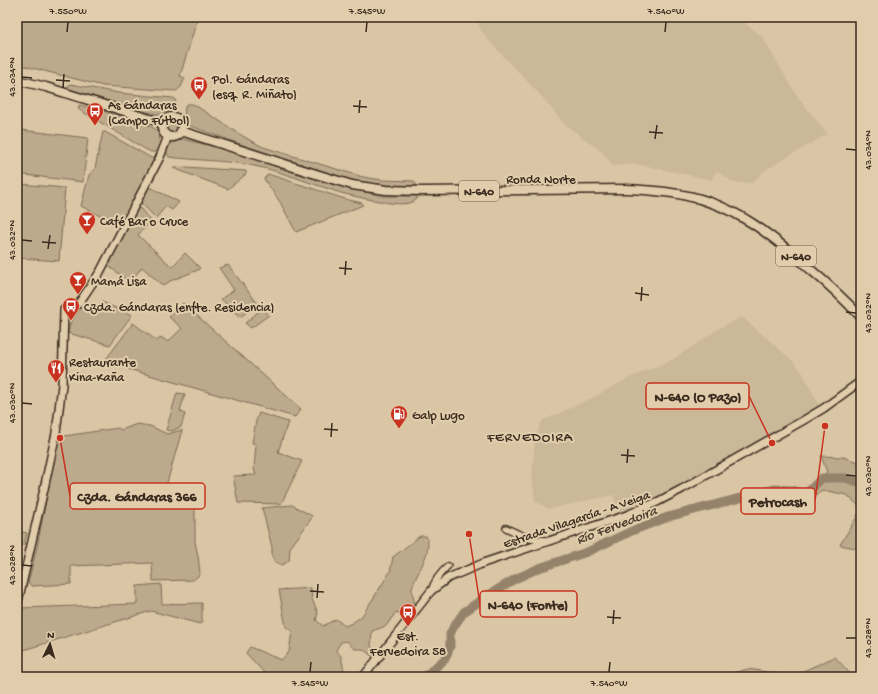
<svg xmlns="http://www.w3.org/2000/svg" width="878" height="694" font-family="'Gochi Hand',sans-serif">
<rect width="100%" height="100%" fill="#dac6a5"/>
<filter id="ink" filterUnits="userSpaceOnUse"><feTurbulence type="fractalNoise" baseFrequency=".025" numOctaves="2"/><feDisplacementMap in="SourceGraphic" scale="8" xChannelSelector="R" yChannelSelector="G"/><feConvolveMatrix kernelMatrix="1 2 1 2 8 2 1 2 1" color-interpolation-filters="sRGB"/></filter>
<g filter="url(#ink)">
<!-- built -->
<g fill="#cbb899">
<polygon points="477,17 738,17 763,38 796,94 827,134 764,171 752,183 734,183 717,171 711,180 637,164 613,166 603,153 563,123 542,97 490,42 480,29"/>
<polygon points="742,317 793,361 802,372 820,406 709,469 649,500 620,513 613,495 549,509 535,501 532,474 535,438 542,421 592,398 631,377 672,360 720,328"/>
</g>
<!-- green -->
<g fill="#bdaa8c" stroke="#7c6a55">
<polygon points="17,17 198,17 180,76 185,78 181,87 176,91 103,86 17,64"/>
<polygon points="70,84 119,93 173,98 175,99 176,104 172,111 165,115 147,112 67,89"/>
<polygon points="187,104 193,104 246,138 263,147 363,177 382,180 414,181 417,186 383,185 354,181 240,144 188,125 184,120 185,106"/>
<path d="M79,105C96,110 145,119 157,131C162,138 159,146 155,152H151L145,149L78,109Z"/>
<circle cx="172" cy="127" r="6"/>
<polygon points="21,130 88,138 83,182 17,174"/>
<polygon points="103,132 105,132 155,160 121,227 81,206 89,175 95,168"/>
<path d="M182,139L216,147L332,184L382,196H417V199C409,207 389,203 379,201C362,198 345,195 329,189C306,182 283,172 259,167C230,160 199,161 169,157C161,147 175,142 182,139Z"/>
<polygon points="186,167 246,171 246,174 228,189 173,168"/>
<polygon points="268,174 345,199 362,203 363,205 296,232 280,202 264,179"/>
<polygon points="20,184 65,188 59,261 17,258 17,221"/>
<polygon points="148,186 179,202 172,210 166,206 156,218 140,202"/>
<polygon points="136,208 141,209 151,221 138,235 172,267 185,253 200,268 198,270 170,281 163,286 142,267 130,282 107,265"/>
<polygon points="228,265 258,304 240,317 221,299 234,290 219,268"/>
<polygon points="102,302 132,315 110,345 68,333 70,323 82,305 90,308 92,305 99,307"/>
<polygon points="183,303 301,409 295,417 104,362 133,323 157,341 161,337 168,342 182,328 169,317"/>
<polygon points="263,308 269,315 251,328 245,323"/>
<polygon points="177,393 185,394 180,411 185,414 181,427 172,431 166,430"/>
<polygon points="259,413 288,422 278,452 302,461 281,504 238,503 233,476 256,475 254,469 256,444 252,443 256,421"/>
<polygon points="137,424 150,426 167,434 182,430 161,504 195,506 195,542 198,556 200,573 198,576 193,580 153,581 152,563 71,566 71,584 32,586 28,583 37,547 58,437 118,428 121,430"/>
<polygon points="821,456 843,457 861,463 861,508 847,495 822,490 812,498 804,491 827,472"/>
<polygon points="292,505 312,516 311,519 290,548 289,561 282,565 275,562 272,556 272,547 262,508"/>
<polygon points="861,510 861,549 840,545"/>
<polygon points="17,531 27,533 24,545 17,545"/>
<path d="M420,536H426C434,552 415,574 412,589C412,593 414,600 415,604L405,616L396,612L386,626L372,631L371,646L376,652L373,657L363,649H354L347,641L341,642L336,650L341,656L344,671L335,677H268L246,653L250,647L281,660L289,652L292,631L286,627L279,590L311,588L312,599L318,613L316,620L323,626L336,619L345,626L352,623L362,616L390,572L393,557Z"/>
<polygon points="161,584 162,604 202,603 202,621 200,624 151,611 17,652 17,621 19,608 137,604 137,586"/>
<polygon points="835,657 853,677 725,677 725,675 748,669 792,676"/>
</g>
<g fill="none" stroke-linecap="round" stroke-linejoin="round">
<!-- river -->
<polyline stroke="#95826a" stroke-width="9" points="424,677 445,659 450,647 450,634 454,626 464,612 490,594 515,579 539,568 587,552 634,530 668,517 774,489 791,490 802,493 808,492 822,478 845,478 861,483"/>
<!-- minor casing -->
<g stroke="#3b2a1e" stroke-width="8">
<g id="minor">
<polyline points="506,528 530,539 546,540"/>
<path d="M431,591C434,581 440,573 448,566"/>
</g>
</g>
<!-- major casing -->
<g stroke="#3b2a1e" stroke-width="10">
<g id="major">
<polyline points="17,606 44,489 56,433 62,385 64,310 71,309 79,303 100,272 160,157 168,136"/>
<polyline points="363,677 431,591 448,578 486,562 627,515 657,502 682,489 804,420 824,408 861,381"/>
</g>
</g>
<!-- highway casing -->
<g stroke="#3b2a1e" stroke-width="11">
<g id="highway">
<polyline points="17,80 46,87 163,123"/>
<circle cx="172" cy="127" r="10"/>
<path d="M181,131L319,175L352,185L386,190L422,191L626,189C645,190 665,191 683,195C734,204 773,236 810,269C828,284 845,300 861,317"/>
</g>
</g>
<!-- minor -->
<use href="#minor" stroke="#e1cdab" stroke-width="5.5"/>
<!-- major -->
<use href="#major" stroke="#e1cdab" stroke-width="7"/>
<!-- highway -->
<use href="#highway" stroke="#e1cdab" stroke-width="8"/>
</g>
</g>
<!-- ticks -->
<path fill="none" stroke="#3b2a1e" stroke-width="1.5" d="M67,32L68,22M366,32L367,22M665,32L666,22M22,77L32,78M56,80L70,81M63,88L64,74M353,106L367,107M359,113L360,100M649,132L663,133M655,139L657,125M846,149L856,150M22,240L32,241M42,242L56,243M48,249L50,235M339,268L352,269M345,275L346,261M635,293L649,295M641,301L642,287M846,312L856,313M22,403L32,404M324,429L338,430M331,437L332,423M621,455L635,456M627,463L628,449M846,475L856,476M22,565L32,566M310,591L324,592M317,598L318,584M607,617L621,618M613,624L614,610M846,638H856M310,672L311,662M609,672L610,662"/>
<!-- icons -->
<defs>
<g id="bus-pin" transform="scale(0.9)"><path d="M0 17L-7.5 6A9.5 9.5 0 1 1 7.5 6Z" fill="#c8321e" stroke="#e1cdab"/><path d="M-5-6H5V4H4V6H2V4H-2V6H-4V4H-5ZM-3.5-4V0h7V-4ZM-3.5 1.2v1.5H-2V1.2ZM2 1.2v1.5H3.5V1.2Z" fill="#fff"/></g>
<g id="bar-pin" transform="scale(0.9)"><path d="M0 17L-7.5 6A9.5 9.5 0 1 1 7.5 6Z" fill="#c8321e" stroke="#e1cdab"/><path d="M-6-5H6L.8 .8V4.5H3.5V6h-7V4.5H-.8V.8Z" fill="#fff"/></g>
<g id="restaurant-pin" transform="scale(0.9)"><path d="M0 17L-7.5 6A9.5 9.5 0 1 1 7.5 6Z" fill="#c8321e" stroke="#e1cdab"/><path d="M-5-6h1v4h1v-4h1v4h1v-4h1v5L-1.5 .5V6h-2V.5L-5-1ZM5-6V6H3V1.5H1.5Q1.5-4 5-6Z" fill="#fff"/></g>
<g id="fuel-pin" transform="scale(0.9)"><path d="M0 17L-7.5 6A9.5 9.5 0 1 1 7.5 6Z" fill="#c8321e" stroke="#e1cdab"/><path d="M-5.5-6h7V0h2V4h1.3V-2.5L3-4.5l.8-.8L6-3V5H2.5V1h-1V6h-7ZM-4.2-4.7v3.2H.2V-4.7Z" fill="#fff"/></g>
</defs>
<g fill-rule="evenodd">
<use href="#bus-pin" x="199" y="85"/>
<use href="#bus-pin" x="95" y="111"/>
<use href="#bar-pin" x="87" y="220"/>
<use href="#bar-pin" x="78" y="280"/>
<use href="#bus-pin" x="71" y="306"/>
<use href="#restaurant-pin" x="56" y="368"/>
<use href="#fuel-pin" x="399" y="414"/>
<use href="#bus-pin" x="408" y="612"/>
</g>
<g text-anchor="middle" stroke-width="4" stroke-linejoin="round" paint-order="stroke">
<!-- shield labels -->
<g fill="#e1cdab" stroke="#6d5b48" stroke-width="1">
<rect x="459" y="181" width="40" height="20" rx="3"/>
<rect x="776" y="246" width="40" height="20" rx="3"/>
</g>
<g font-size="12" font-weight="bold" fill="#3b2a1e">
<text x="479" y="195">N-640</text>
<text x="796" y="260">N-640</text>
</g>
<!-- poi labels -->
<g font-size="13" fill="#3b2a1e" stroke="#e1cdab" text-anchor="start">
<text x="212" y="83">Pol. Gándaras<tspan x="212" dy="15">(esq. R. Miñato)</tspan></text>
<text x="108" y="109">As Gándaras<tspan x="108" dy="15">(Campo Fútbol)</tspan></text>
<text x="100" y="225">Café Bar o Cruce</text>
<text x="91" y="285">Mamá Lisa</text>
<text x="84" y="311">Czda. Gándaras (enfte. Residencia)</text>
<text x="69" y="366">Restaurante<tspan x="69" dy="15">Kina-Kaña</tspan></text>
<text x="412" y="419">Galp Lugo</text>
<text x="408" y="640" text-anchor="middle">Est.<tspan x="408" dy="15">Fervedoira 58</tspan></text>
</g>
<!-- street labels -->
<g font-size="13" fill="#3b2a1e" stroke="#e1cdab">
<text x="541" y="183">Ronda Norte</text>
<text transform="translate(576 518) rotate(-19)" y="5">Estrada Vilagarcía - A Veiga</text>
</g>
<!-- neighbourhood labels -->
<g font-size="14" letter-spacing="1" fill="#3b2a1e" stroke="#e1cdab">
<text x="530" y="441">FERVEDOIRA</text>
</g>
<!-- water labels -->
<g font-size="14" font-style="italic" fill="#4d3c2d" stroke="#e1cdab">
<text transform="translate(616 524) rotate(-21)" y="5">Río Fervedoira</text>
</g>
</g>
<!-- callouts -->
<path fill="none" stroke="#c8321e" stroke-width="1.5" d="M772 443L749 396M60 438L70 496M825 426L815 501M469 534L480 604"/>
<g fill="#c8321e" stroke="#e1cdab" stroke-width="1.5">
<circle cx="772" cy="443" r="4"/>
<circle cx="60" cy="438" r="4"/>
<circle cx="825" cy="426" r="4"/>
<circle cx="469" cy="534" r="4"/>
</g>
<g fill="#e1cdab" stroke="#c8321e" stroke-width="1.5">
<rect x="646" y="383" width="103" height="26" rx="4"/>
<rect x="70" y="483" width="135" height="26" rx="4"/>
<rect x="741" y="488" width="74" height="26" rx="4"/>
<rect x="480" y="591" width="97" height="26" rx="4"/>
</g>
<g font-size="14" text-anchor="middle" font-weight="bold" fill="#3b2a1e">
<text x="698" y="401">N-640 (O Pazo)</text>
<text x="137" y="501">Czda. Gándaras 366</text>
<text x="778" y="506">Petrocash</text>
<text x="528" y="609">N-640 (Fonte)</text>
</g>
<!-- margin -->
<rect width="878" height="694" fill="none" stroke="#e1cdab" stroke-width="44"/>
<!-- north arrow -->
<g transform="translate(50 644) rotate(5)" stroke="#e1cdab" stroke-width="3" paint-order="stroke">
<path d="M0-3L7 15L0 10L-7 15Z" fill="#3b2a1e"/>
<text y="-6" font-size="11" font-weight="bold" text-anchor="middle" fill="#3b2a1e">N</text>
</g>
<rect x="22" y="22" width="834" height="650" fill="none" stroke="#3b2a1e" stroke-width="1.5"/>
<g font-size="10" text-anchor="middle" fill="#3b2a1e">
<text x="68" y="14">7.550°W</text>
<text x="367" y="14">7.545°W</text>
<text x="666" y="14">7.540°W</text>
<text transform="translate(11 77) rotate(-90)" y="4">43.034°N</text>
<text transform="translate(867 150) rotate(-90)" y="4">43.034°N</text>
<text transform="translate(11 240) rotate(-90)" y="4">43.032°N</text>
<text transform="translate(867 313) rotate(-90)" y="4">43.032°N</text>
<text transform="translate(11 403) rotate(-90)" y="4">43.030°N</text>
<text transform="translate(867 476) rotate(-90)" y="4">43.030°N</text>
<text transform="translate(11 565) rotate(-90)" y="4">43.028°N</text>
<text transform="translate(867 638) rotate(-90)" y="4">43.028°N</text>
<text x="310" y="686">7.545°W</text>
<text x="609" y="686">7.540°W</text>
</g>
</svg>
